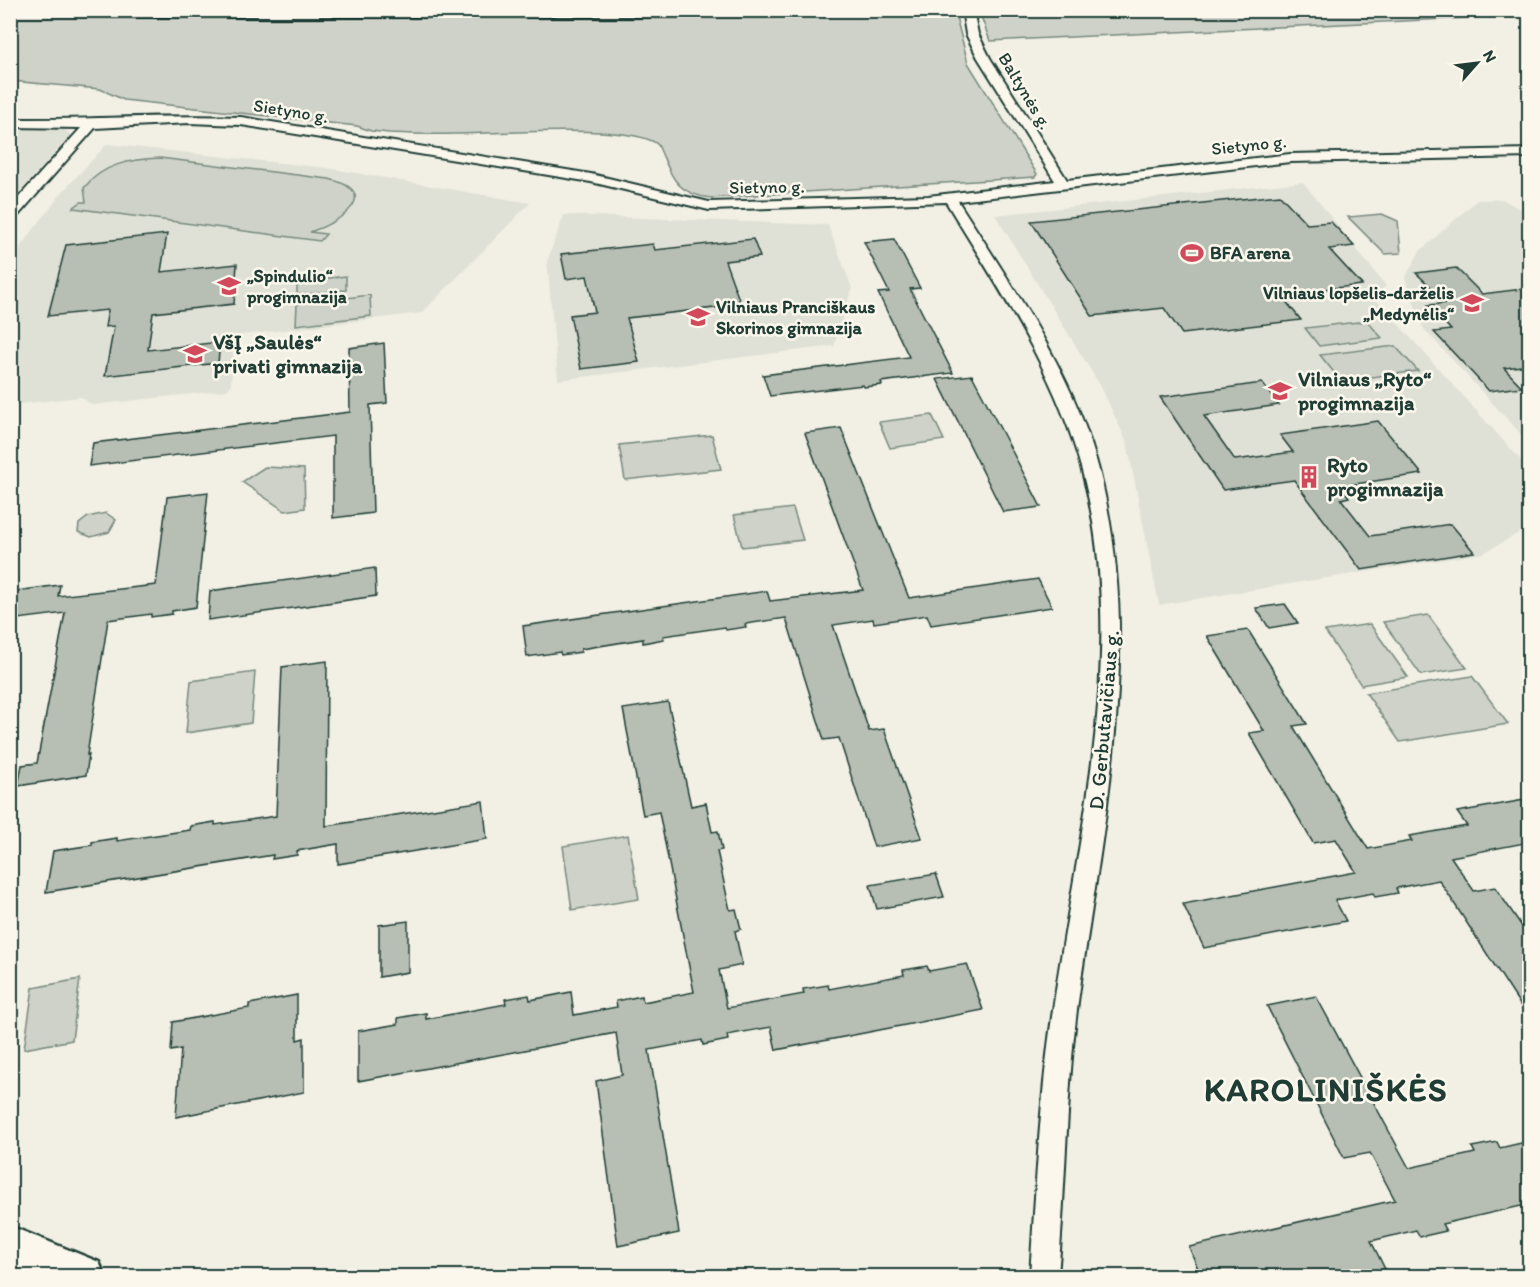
<svg xmlns="http://www.w3.org/2000/svg" width="1540" height="1287" font-family="Itim,sans-serif">
<rect width="100%" height="100%" fill="#f2f0e5"/>
<filter id="ink" filterUnits="userSpaceOnUse"><feTurbulence type="fractalNoise" baseFrequency=".0167" numOctaves="2"/><feDisplacementMap in="SourceGraphic" scale="12" xChannelSelector="R" yChannelSelector="G"/><feConvolveMatrix kernelMatrix="1 2 1 2 8 2 1 2 1" color-interpolation-filters="sRGB"/></filter>
<g filter="url(#ink)">
<!-- built -->
<g fill="#e0e1d6">
<polygon points="11,127 64,129 71,135 11,202"/>
<polygon points="107,144 327,168 530,203 422,313 234,336 231,384 228,390 92,405 81,397 11,405 10,260 64,190"/>
<polygon points="1303,182 1386,286 1373,296 1529,469 1529,527 1484,553 1159,605 1127,443 1101,387 995,215"/>
<polygon points="1502,199 1529,214 1529,443 1423,328 1405,278 1420,251 1477,200"/>
<polygon points="564,215 828,225 852,288 834,346 558,380 547,261"/>
</g>
<!-- green -->
<g fill="#cfd2c8" stroke="#77887e" stroke-width="1.5">
<polygon points="1529,10 1529,15 990,41 979,11"/>
<path d="M955,13L968,63L1037,174L1035,177L711,198C674,194 672,175 658,145C636,123 490,134 453,134C432,135 410,134 389,133L371,131L357,126L124,100L100,89L11,81V18H757Z"/>
<path d="M160,158L329,179C385,193 339,223 310,232L326,234L320,241L73,208L81,202H86L84,188C102,164 132,159 160,158Z"/>
<polygon points="1382,214 1398,221 1401,253 1385,254 1348,217"/>
<polygon points="346,276 346,290 297,295 297,282"/>
<polygon points="370,295 371,316 296,325 297,304"/>
<polygon points="1367,321 1382,338 1319,346 1305,328"/>
<polygon points="1395,346 1418,371 1341,381 1320,355"/>
<polygon points="932,415 944,440 890,448 879,422"/>
<polygon points="712,435 721,469 625,480 619,445"/>
<polygon points="265,467 304,469 305,508 285,511 242,482"/>
<polygon points="793,508 803,540 742,547 734,515"/>
<polygon points="106,513 116,520 109,532 91,537 78,532 79,524 88,517"/>
<polygon points="1428,615 1467,668 1421,675 1383,622"/>
<polygon points="1370,624 1408,677 1361,685 1325,631"/>
<polygon points="255,672 251,723 186,733 191,681"/>
<polygon points="1472,676 1508,724 1400,742 1366,693"/>
<polygon points="628,835 639,899 572,910 563,846"/>
<polygon points="80,979 72,1040 24,1049 33,988"/>
</g>
<!-- building -->
<g fill="#b7beb3" stroke="#1f3d34" stroke-width="1.5">
<polygon points="1280,195 1307,224 1331,222 1354,246 1329,249 1362,285 1280,294 1301,320 1182,334 1164,308 1092,316 1031,221"/>
<polygon points="167,234 161,272 237,264 234,304 153,313 148,350 220,342 218,363 105,376 114,326 105,327 108,310 48,316 66,245"/>
<polygon points="753,239 760,257 725,261 741,305 627,318 639,362 581,369 570,315 595,312 587,276 566,279 561,254 653,244 655,250"/>
<polygon points="894,239 920,288 910,289 953,373 881,382 882,385 864,387 863,385 770,396 763,375 909,357 878,293 889,292 864,242"/>
<polygon points="1456,268 1482,294 1530,288 1530,365 1504,368 1522,387 1489,391 1434,332 1451,330 1428,305 1448,303 1416,273"/>
<polygon points="384,343 387,403 370,405 373,513 333,518 333,436 89,466 93,443 350,412 349,348"/>
<polygon points="972,375 1013,453 1041,507 1003,512 937,379"/>
<polygon points="1262,383 1279,405 1204,416 1235,460 1293,452 1280,435 1378,421 1422,474 1341,486 1349,497 1341,499 1370,536 1451,524 1474,552 1361,570 1294,480 1223,490 1160,397"/>
<polygon points="841,428 909,598 1038,579 1052,607 931,625 927,615 874,623 873,619 833,625 869,731 884,729 922,838 874,847 839,738 824,740 786,618 745,624 746,627 726,630 725,627 663,636 664,639 643,643 643,639 581,649 581,652 561,655 560,652 527,657 523,626 767,591 770,601 863,590 805,433"/>
<polygon points="208,492 196,607 172,611 172,614 151,617 151,614 108,620 87,755 89,754 86,775 18,786 22,765 37,763 65,613 10,620 10,592 60,585 58,596 156,585 167,497"/>
<polygon points="375,568 376,596 208,620 210,591"/>
<polygon points="1285,604 1298,623 1269,628 1256,608"/>
<polygon points="1248,630 1307,724 1293,726 1368,849 1412,841 1409,836 1467,826 1457,812 1530,799 1530,842 1451,857 1474,891 1495,887 1530,938 1530,1020 1439,880 1396,888 1398,893 1375,897 1373,893 1335,900 1346,921 1204,948 1183,904 1356,872 1336,839 1313,843 1249,733 1264,731 1207,636"/>
<polygon points="327,661 326,826 483,801 487,839 338,864 338,844 297,851 297,855 272,859 273,855 46,892 53,851 92,845 92,842 117,838 117,841 190,830 191,826 215,822 215,825 276,816 282,667"/>
<polygon points="668,702 691,806 706,803 712,832 718,831 722,850 717,851 730,910 736,909 741,929 735,931 742,965 719,970 727,1008 804,994 803,989 828,985 829,989 904,975 903,970 927,966 929,971 967,964 983,1010 776,1050 771,1027 727,1035 728,1040 703,1045 702,1040 649,1050 679,1233 618,1246 596,1081 622,1075 616,1033 358,1081 358,1031 398,1024 398,1018 426,1013 426,1019 506,1004 505,999 529,995 530,1000 571,992 574,1015 617,1007 616,1001 642,996 643,1002 694,992 659,812 643,815 623,709"/>
<polygon points="936,874 944,897 877,909 870,885"/>
<polygon points="408,921 408,972 379,977 379,925"/>
<polygon points="297,995 297,1040 304,1038 304,1092 176,1117 181,1049 171,1051 173,1022 249,1008 249,1004"/>
<polygon points="1316,996 1409,1168 1475,1153 1472,1147 1497,1142 1500,1148 1530,1141 1530,1204 1442,1224 1446,1231 1420,1237 1416,1230 1371,1241 1385,1269 1354,1276 1201,1276 1189,1247 1395,1200 1370,1153 1344,1158 1267,1006"/>
</g>
<g fill="none" stroke-linecap="round" stroke-linejoin="round">
<!-- minor casing -->
<g stroke="#1f3d34" stroke-width="4">
<path id="minor" d="M962,10H973L978,34L990,58L1067,180L1290,154L1530,149V157L1290,162L958,201C1012,286 1075,374 1100,474C1144,650 1102,826 1078,1002C1066,1093 1066,1185 1058,1276H1030C1036,1185 1040,1093 1054,1003C1079,828 1129,646 1082,471C1056,373 998,287 946,202L709,210L591,182L241,125L189,123L95,128L15,219L10,220V207L81,128L10,127V119C87,120 164,114 241,117L591,174L709,202L928,196L1055,181L978,58L966,34Z"/>
</g>
<!-- secondary casing -->
<g stroke="#1f3d34" stroke-width="5">
<polygon id="secondary" points="10,1226 99,1262 105,1276 36,1276 10,1266"/>
</g>
<!-- trunk casing -->
<g stroke="#1f3d34" stroke-width="5">
<polygon id="trunk" points="103,10 693,10 691,14 684,16 112,16 105,14"/>
</g>
<!-- minor -->
<use href="#minor" fill="#fbf7ec" fill-rule="evenodd"/>
<!-- secondary -->
<use href="#secondary" fill="#fbf7ec" fill-rule="evenodd"/>
<!-- trunk -->
<use href="#trunk" fill="#fbf7ec" fill-rule="evenodd"/>
</g>
</g>
<!-- icons -->
<defs>
<g id="stadium-bare" transform="scale(1.8)"><path d="M0-5a6.5 5 0 1 0 0 10a6.5 5 0 1 0 0-10ZM-3.5-1.8h7v3.6h-7Z" fill="#d1495b" stroke="#fbf7ec" stroke-width="2.5" paint-order="stroke"/></g>
<g id="school-bare" transform="scale(1.8)"><path d="M0-5L7-2L0 1L-7-2ZM-4 1L0 2.5L4 1V4Q0 6-4 4Z" fill="#d1495b" stroke="#fbf7ec" stroke-width="2.5" paint-order="stroke"/></g>
<g id="building-bare" transform="scale(1.8)"><path d="M-4-6H4V6H1V3H-1V6H-4ZM-2.5-4.3h1.7v1.8h-1.7ZM.8-4.3h1.7v1.8H.8ZM-2.5-1h1.7V.8h-1.7ZM.8-1h1.7V.8H.8Z" fill="#d1495b" stroke="#fbf7ec" stroke-width="2.5" paint-order="stroke"/></g>
</defs>
<g fill-rule="evenodd">
<use href="#stadium-bare" x="1192" y="253"/>
<use href="#school-bare" x="229" y="286"/>
<use href="#school-bare" x="1472" y="303"/>
<use href="#school-bare" x="698" y="317"/>
<use href="#school-bare" x="195" y="354"/>
<use href="#school-bare" x="1280" y="391"/>
<use href="#building-bare" x="1309" y="477"/>
</g>
<g text-anchor="middle" stroke-width="5" stroke-linejoin="round" paint-order="stroke">
<!-- far-street labels -->
<g font-size="18" fill="#1f3d34" stroke="#fbf7ec">
<text transform="translate(1025 91) rotate(59)" y="6">Baltynės g.</text>
<text transform="translate(291 111) rotate(9)" y="6">Sietyno g.</text>
<text transform="translate(1249 145) rotate(-6)" y="6">Sietyno g.</text>
<text transform="translate(767 187) rotate(-1)" y="6">Sietyno g.</text>
</g>
<!-- far-poi labels -->
<g font-size="18" font-weight="bold" fill="#1f3d34" stroke="#fbf7ec" text-anchor="start">
<text x="1210" y="259">BFA arena</text>
<text x="247" y="282">„Spindulio“<tspan x="247" dy="21">progimnazija</tspan></text>
<text x="1454" y="299" text-anchor="end">Vilniaus lopšelis-darželis<tspan x="1454" dy="21">„Medynėlis“</tspan></text>
<text x="716" y="313">Vilniaus Pranciškaus<tspan x="716" dy="21">Skorinos gimnazija</tspan></text>
</g>
<!-- poi labels -->
<g font-size="21" font-weight="bold" fill="#1f3d34" stroke="#fbf7ec" text-anchor="start">
<text x="213" y="349">VšĮ „Saulės“<tspan x="213" dy="24">privati gimnazija</tspan></text>
<text x="1298" y="386">Vilniaus „Ryto“<tspan x="1298" dy="24">progimnazija</tspan></text>
<text x="1327" y="472">Ryto<tspan x="1327" dy="24">progimnazija</tspan></text>
</g>
<!-- street labels -->
<g font-size="21" fill="#1f3d34" stroke="#fbf7ec">
<text transform="translate(1104 720) rotate(-85)" y="7">D. Gerbutavičiaus g.</text>
</g>
<!-- near-district labels -->
<g font-size="33" font-weight="bold" letter-spacing="1.5" fill="#1f3d34" stroke="#fbf7ec">
<text x="1326" y="1101">KAROLINIŠKĖS</text>
</g>
</g>
<!-- margin -->
<rect width="1540" height="1287" fill="none" stroke="#fbf7ec" stroke-width="36"/>
<rect x="18" y="18" width="1504" height="1251" fill="none" stroke="#1f3d34" stroke-width="2" filter="url(#ink)"/>
<!-- north arrow -->
<g transform="translate(1477 63) rotate(62)" stroke="#fbf7ec" stroke-width="4.5" paint-order="stroke">
<path d="M0-4.5L10 22L0 15L-10 22Z" fill="#1f3d34"/>
<text y="-9" font-size="16" font-weight="bold" text-anchor="middle" fill="#1f3d34">N</text>
</g>
</svg>
